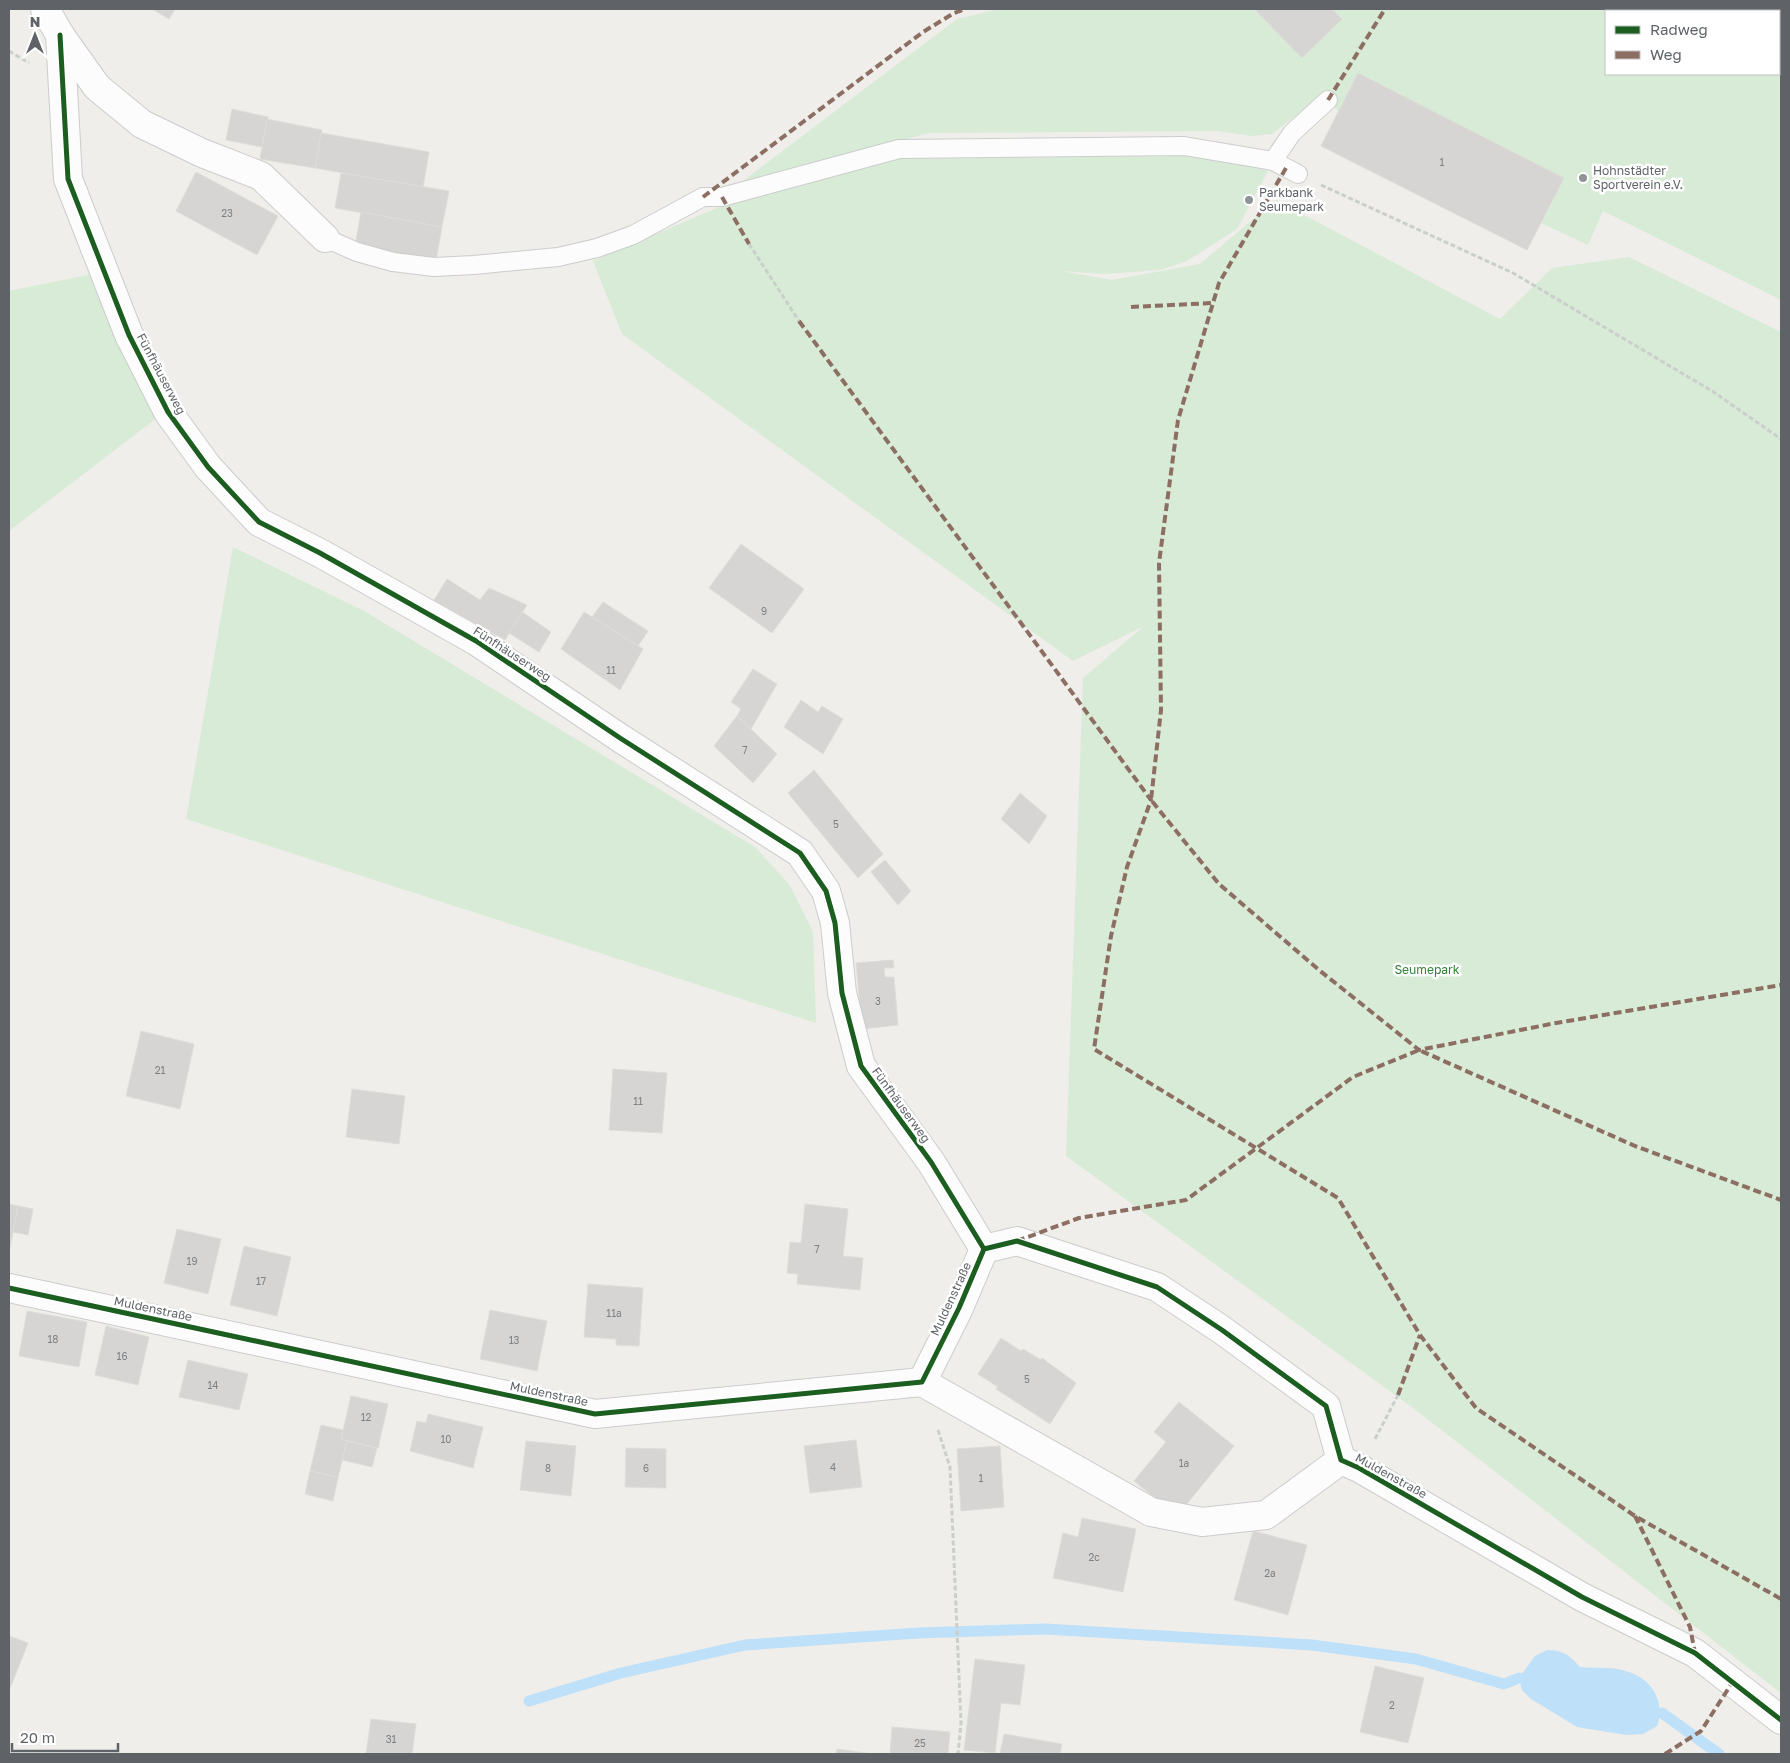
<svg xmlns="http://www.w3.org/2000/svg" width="1790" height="1763" font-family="'Golos Text',sans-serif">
<rect width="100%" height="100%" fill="#efeeea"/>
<!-- green -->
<g fill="#d8ebd6" fill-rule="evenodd">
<path d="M999,9H1781V300L1603,211L1588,245L1541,223L1527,250L1321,146L1338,111L1323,95L1272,134L1252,136L1217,131L929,133L739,184L957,19ZM1606,11H1779V74H1606Z"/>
<polygon points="1187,156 1230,160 1268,171 1237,229 1187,261 1160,270 1104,274 1061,271 1112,280 1200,264 1276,200 1500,319 1552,268 1629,257 1781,332 1781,1693 1413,1408 1066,1156 1083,678 1144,626 1073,661 622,334 593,261 745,196 898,159"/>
<polygon points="93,274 158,417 9,531 9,291"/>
<polygon points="233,547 364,611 755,847 789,884 813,932 816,1023 186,819"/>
</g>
<!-- water -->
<path fill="#bfe0f9" d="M1547,1650C1563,1650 1569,1655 1580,1667C1595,1669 1611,1666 1626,1671C1651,1678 1666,1701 1657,1726L1643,1734L1626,1735L1577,1727L1531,1699L1522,1690L1519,1678L1535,1656Z"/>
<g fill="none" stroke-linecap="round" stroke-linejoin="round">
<!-- stream -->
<g stroke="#bfe0f9" stroke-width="11">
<polyline points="529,1701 621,1673 745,1645 918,1633 1045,1629 1312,1645 1416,1659 1504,1684 1519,1678"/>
<polyline points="1662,1713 1719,1754"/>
</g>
</g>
<!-- building -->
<g fill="#d6d5d3" stroke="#deddd9">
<polygon points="152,9 175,9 169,19"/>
<polygon points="1258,9 1332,9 1342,19 1302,58 1256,11"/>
<polygon points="1358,73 1564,178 1527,250 1321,146"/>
<polygon points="232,109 268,117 262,147 226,140"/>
<polygon points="267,119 322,130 315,168 260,159"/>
<polygon points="321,133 429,152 423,187 315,168"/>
<polygon points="196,172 278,216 257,255 176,211"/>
<polygon points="341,173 449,191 442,227 335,208"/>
<polygon points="361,212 442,227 436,261 355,246"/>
<polygon points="741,544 804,589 772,633 709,588"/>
<polygon points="447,579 480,600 489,588 527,605 505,640 434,600"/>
<polygon points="603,602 648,631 638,646 592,617"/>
<polygon points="522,612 551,632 539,652 509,633"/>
<polygon points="584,612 643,649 620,690 561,649"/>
<polygon points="753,669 777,684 751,729 737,716 741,709 731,702"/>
<polygon points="801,700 818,712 822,706 843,719 823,754 784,727"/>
<polygon points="737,716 777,754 753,783 714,746"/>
<polygon points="814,770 883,854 858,878 788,793"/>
<polygon points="1020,793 1047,816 1029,844 1001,819"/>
<polygon points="885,860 911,891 898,905 871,872"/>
<polygon points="893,960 894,968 884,968 885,977 894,977 898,1025 862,1029 856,963"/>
<polygon points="141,1031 194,1044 180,1109 126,1096"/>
<polygon points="613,1069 667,1073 662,1133 609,1130"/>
<polygon points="352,1089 405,1096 399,1144 346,1137"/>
<polygon points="9,1204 18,1206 9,1253"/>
<polygon points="805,1204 848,1209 843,1256 863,1258 860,1290 797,1284 798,1274 787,1273 790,1242 801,1243"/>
<polygon points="18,1206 33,1209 28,1235 13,1232"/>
<polygon points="177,1229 221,1239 208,1294 164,1283"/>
<polygon points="244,1246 291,1257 277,1316 230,1305"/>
<polygon points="588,1284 643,1288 639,1346 616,1345 616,1339 584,1337"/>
<polygon points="490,1310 547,1321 537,1371 480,1359"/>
<polygon points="27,1311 87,1322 79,1367 19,1356"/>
<polygon points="106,1326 149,1337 138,1385 95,1375"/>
<polygon points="1001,1338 1021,1351 1023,1349 1041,1360 1042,1358 1076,1383 1050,1424 996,1389 998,1387 978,1374"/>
<polygon points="188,1360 248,1374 239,1410 179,1397"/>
<polygon points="351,1396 388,1404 378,1448 341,1439"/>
<polygon points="1179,1402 1234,1446 1177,1516 1134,1481 1166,1442 1154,1432"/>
<polygon points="428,1414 483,1427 473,1468 410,1451 417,1421 426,1423"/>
<polygon points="321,1425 343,1430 341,1439 347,1441 338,1477 310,1471"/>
<polygon points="856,1440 862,1487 810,1493 804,1446"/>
<polygon points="347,1441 377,1448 372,1467 342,1460"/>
<polygon points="526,1441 576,1446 571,1496 520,1490"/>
<polygon points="1000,1446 1004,1507 961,1511 957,1449"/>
<polygon points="626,1448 666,1449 666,1488 625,1487"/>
<polygon points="310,1471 338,1477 333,1501 305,1494"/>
<polygon points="1082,1518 1136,1529 1123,1592 1053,1578 1063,1533 1078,1537"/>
<polygon points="1253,1531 1307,1545 1288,1615 1234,1600"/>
<polygon points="9,1636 28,1643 9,1691"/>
<polygon points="975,1659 1025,1665 1020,1705 1001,1703 995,1753 964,1750"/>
<polygon points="1375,1666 1424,1678 1408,1743 1360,1732"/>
<polygon points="371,1719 416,1724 412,1754 366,1754"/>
<polygon points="892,1727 950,1732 948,1754 890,1754"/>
<polygon points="1004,1734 1062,1744 1060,1754 1000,1754"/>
<polygon points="837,1749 873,1754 836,1754"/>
</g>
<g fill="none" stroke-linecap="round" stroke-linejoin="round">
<!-- lane casing -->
<g stroke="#cbcccc" stroke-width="20">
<g id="lane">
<polyline points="1273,161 1292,133 1328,100"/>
<polyline points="325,238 357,252 393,262 434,267 474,265 558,257 597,248 633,235 703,197 722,197 899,149 1184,146 1273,161 1298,174"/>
</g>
</g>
<!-- street casing -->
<g stroke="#cbcccc" stroke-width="30">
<g id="street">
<polyline points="45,9 60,35 97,87 142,124 202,153 261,176 325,238"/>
<polyline points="60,35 68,179 129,335 168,412 208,467 259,522 320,553 476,641 620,738 800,853 826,891 835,923 842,993 861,1066 931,1162 984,1249"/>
<polyline points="9,1288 595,1414 922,1382 959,1308 984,1249 1017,1241 1157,1287 1222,1330 1326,1406 1341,1460 1359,1468 1582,1597 1695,1653 1781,1720"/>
<polyline points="922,1382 1151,1512 1202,1522 1266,1515 1341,1460"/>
</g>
</g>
<!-- path -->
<g stroke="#cacfcc" stroke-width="3" stroke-dasharray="5 2.5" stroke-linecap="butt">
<polyline points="9,51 29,63"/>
<polyline points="1321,185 1513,273 1712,391 1781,439"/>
<polyline points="749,244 799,321"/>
<polyline points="938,1430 950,1467 961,1723 958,1754"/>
<polyline points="1375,1439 1398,1395"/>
</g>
<!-- lane -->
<use href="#lane" stroke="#fdfcfc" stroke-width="18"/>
<!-- street -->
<use href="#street" stroke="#fdfcfc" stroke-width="28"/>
<!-- quiet -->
<g stroke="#8d6e63" stroke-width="4" stroke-dasharray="8 4" stroke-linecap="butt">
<polyline points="1328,100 1385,9"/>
<polyline points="1286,168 1219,283 1178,420 1159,563 1161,710 1151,800 1219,884 1319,970 1419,1050 1556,1023 1781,985"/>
<polyline points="703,197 923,32 954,13 965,9"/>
<polyline points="722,197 749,244"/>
<polyline points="1131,307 1213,303"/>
<polyline points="799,321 1151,800 1127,867 1111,936 1094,1049 1338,1198 1420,1335 1476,1408 1635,1516 1781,1599"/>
<polyline points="1017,1241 1079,1218 1186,1200 1353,1077 1419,1050 1635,1146 1781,1200"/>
<polyline points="1398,1395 1420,1335"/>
<polyline points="1635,1516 1690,1627 1695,1653"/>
<polyline points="1665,1754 1701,1731 1732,1683"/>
</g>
<!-- cycleway casing -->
<g stroke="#fff" stroke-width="8">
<g id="cycleway">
<polyline points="60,35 68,179 129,335 168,412 208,467 259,522 320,553 476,641 620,738 800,853 826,891 835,923 842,993 861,1066 931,1162 984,1249"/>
<polyline points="9,1288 595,1414 922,1382 959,1308 984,1249 1017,1241 1157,1287 1222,1330 1326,1406 1341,1460 1359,1468 1582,1597 1695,1653 1781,1720"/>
</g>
</g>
<!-- cycleway -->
<use href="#cycleway" stroke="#1b5e20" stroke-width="5"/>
</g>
<!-- markers -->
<g fill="#919496" stroke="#fff" stroke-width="2">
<circle cx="1583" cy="178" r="5"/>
<circle cx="1249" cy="200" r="5"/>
</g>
<g text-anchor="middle" stroke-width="5" stroke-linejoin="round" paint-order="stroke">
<!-- number labels -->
<g font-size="10" fill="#7e8184">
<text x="1442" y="166">1</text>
<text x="227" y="217">23</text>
<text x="764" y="615">9</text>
<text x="611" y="674">11</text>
<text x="745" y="754">7</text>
<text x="836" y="828">5</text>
<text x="878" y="1005">3</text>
<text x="160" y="1074">21</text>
<text x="638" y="1105">11</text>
<text x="817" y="1253">7</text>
<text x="192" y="1265">19</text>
<text x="261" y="1285">17</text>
<text x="614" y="1317">11a</text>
<text x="53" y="1343">18</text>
<text x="514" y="1344">13</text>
<text x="122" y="1360">16</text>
<text x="1027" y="1383">5</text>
<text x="213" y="1389">14</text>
<text x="366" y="1421">12</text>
<text x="446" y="1443">10</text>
<text x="1184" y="1467">1a</text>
<text x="833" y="1471">4</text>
<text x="548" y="1472">8</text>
<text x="646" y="1472">6</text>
<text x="981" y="1482">1</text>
<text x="1094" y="1561">2c</text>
<text x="1270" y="1577">2a</text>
<text x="1392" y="1709">2</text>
<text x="391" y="1743">31</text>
<text x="920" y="1747">25</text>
</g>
<!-- poi labels -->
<g font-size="12" fill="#5f6368" stroke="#fff" text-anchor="start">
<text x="1593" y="175">Hohnstädter<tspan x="1593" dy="14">Sportverein e.V.</tspan></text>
<text x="1259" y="197">Parkbank<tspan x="1259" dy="14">Seumepark</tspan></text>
</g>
<!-- street labels -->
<g font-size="12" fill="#5f6368" stroke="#fff">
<text transform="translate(161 374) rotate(62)" y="4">Fünfhäuserweg</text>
<text transform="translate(512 654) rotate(33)" y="4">Fünfhäuserweg</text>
<text transform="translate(901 1105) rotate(54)" y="4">Fünfhäuserweg</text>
<text transform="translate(951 1299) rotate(-65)" y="4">Muldenstraße</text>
<text transform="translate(153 1309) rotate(12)" y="4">Muldenstraße</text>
<text transform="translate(549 1394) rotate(12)" y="4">Muldenstraße</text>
<text transform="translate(1391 1476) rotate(29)" y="4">Muldenstraße</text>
</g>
<!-- park labels -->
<g font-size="12" fill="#348238" stroke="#fff">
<text x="1427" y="974">Seumepark</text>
</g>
</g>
<!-- border -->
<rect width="1790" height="1763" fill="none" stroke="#5f6368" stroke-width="20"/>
<!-- legend -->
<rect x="1605" y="10" width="175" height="65" fill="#ffffff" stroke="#bfc1c3"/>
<rect x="1615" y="26" width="25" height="8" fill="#1b5e20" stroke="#bfc1c3"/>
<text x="1650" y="35" font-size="15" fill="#5f6368">Radweg</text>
<rect x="1615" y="51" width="25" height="8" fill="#8d6e63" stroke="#bfc1c3"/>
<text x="1650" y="60" font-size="15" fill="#5f6368">Weg</text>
<!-- north arrow -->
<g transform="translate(35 35)" stroke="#ffffff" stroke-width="4" paint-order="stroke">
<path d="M0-4L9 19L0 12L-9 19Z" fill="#5f6368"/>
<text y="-8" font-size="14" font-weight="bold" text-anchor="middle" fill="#5f6368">N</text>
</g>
<!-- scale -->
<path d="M12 1743v8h106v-8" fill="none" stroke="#5f6368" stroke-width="2.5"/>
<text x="20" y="1743" font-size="15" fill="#5f6368" stroke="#ffffff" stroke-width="4" paint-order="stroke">20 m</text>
</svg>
